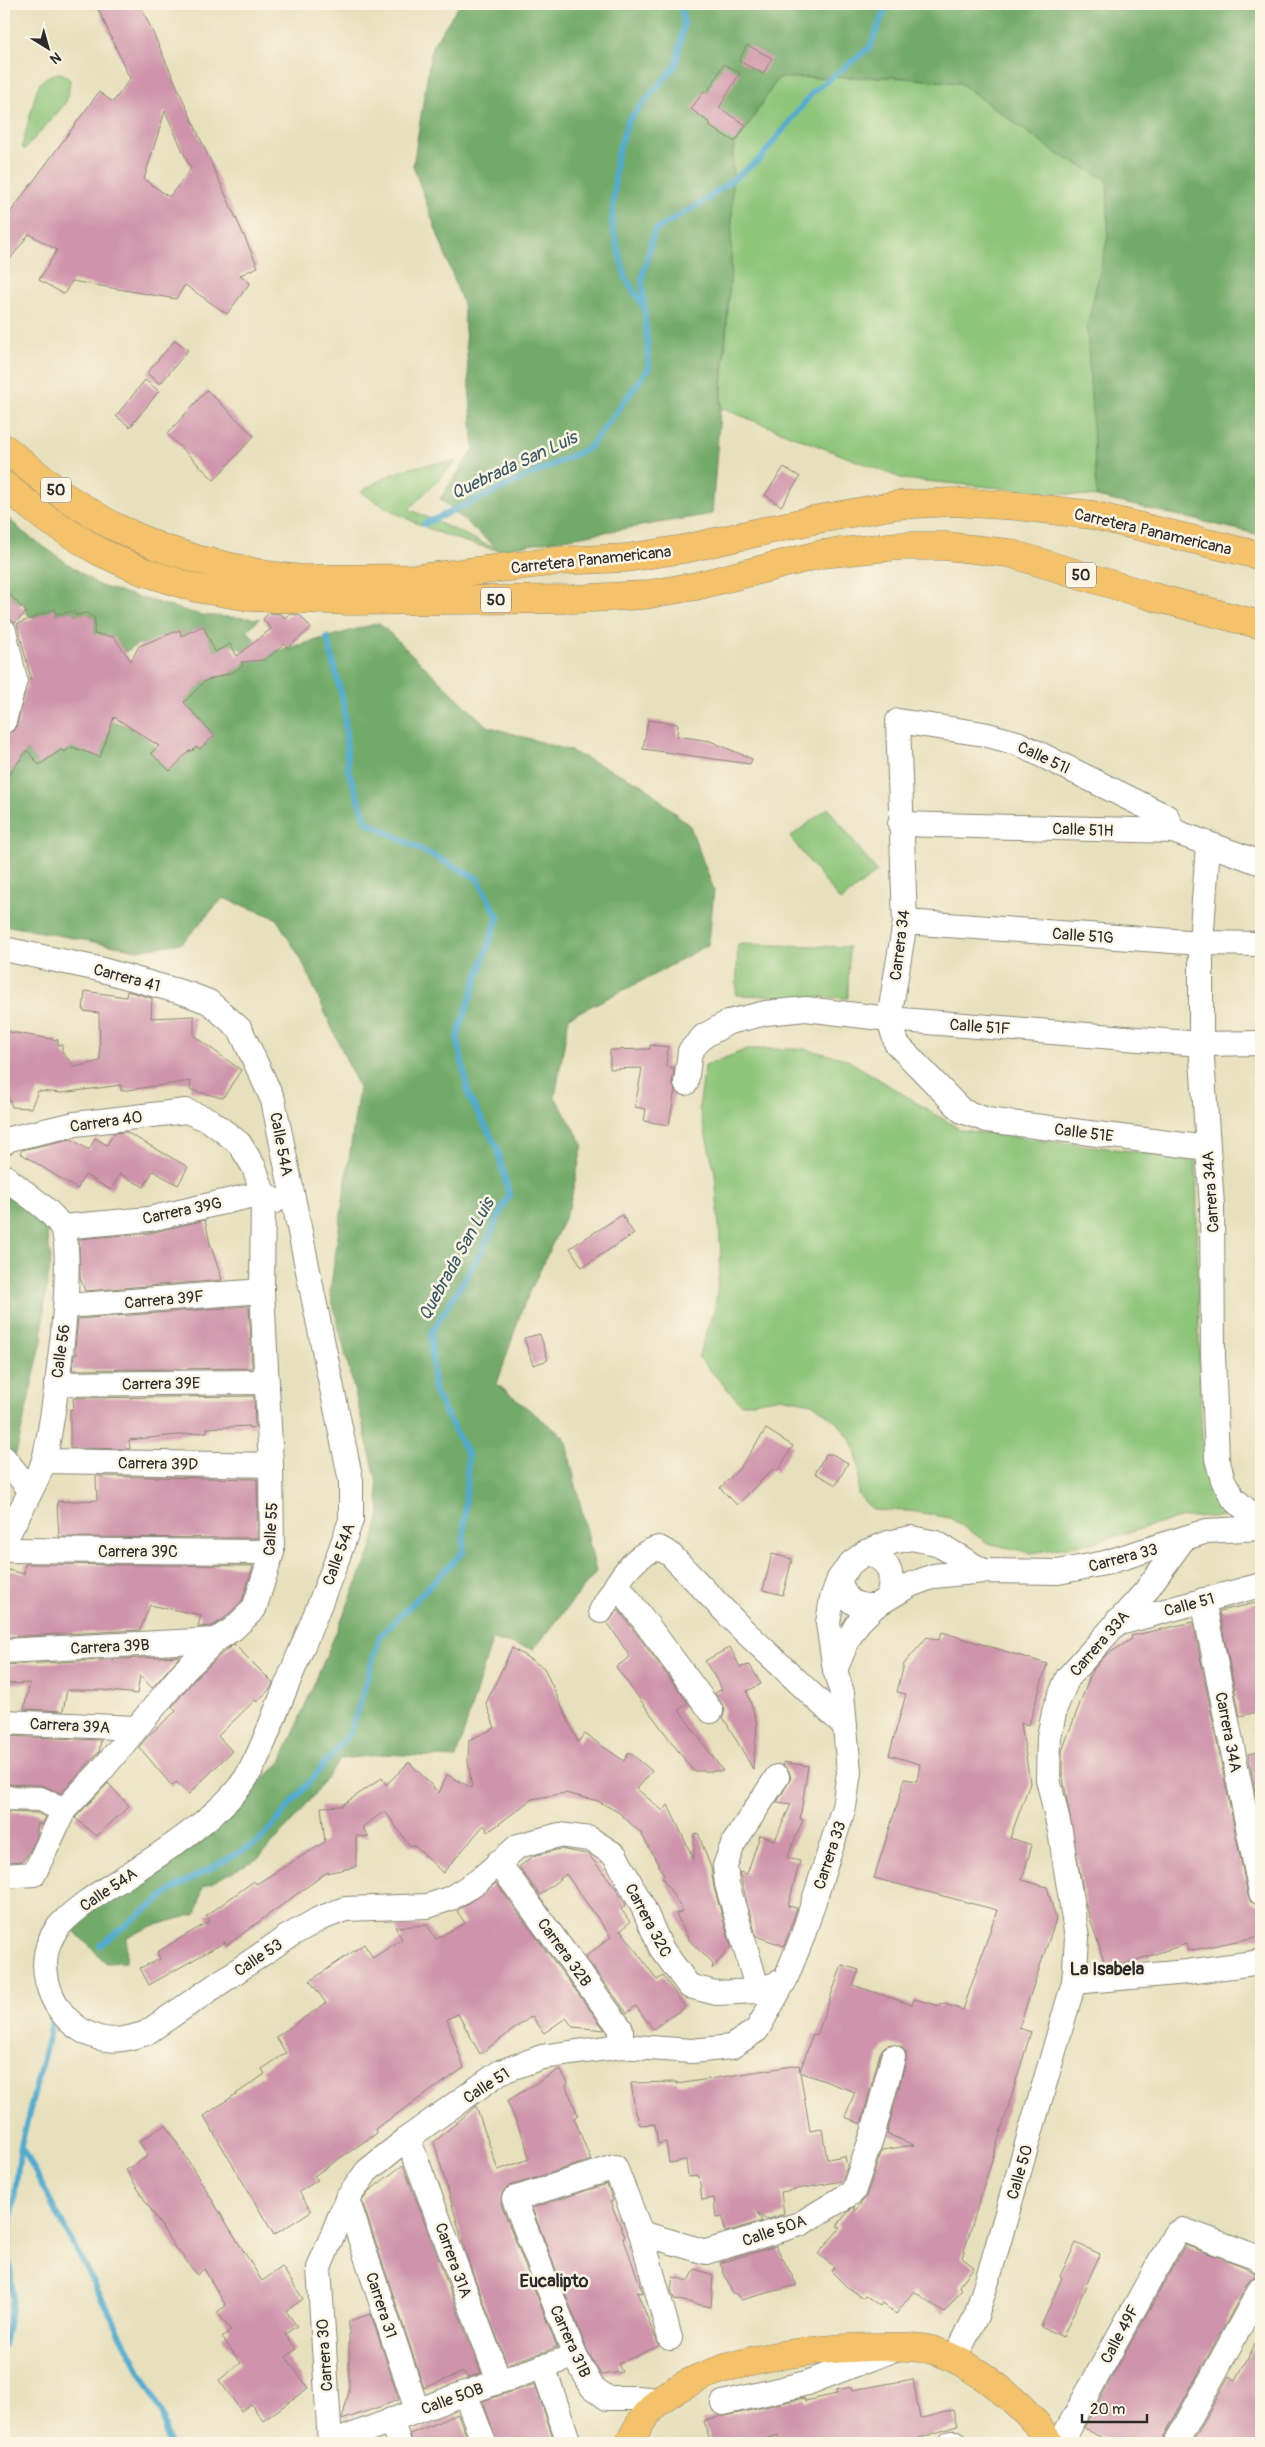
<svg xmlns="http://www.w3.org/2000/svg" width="1265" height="2447" font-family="Pangolin,sans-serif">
<rect width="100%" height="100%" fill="#fcf5e5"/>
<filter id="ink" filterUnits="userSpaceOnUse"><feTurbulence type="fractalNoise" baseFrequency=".02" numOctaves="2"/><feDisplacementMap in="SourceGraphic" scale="10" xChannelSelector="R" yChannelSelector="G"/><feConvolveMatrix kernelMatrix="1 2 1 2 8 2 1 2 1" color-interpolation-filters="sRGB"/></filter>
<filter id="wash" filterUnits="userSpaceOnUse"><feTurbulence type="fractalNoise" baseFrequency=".0096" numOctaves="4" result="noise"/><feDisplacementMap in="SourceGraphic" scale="20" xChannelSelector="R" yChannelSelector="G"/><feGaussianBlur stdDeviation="1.12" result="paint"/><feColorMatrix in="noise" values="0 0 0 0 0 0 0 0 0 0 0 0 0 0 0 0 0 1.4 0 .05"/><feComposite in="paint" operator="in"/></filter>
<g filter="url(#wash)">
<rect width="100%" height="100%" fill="#e7e0bd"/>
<!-- green -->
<g fill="#8dc579" stroke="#5c7852">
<path d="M59,73L64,74L70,80L68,97L64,105L24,150L22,146L37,89C42,79 47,75 59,73Z"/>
<polygon points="892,77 960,83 1056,153 1108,180 1108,237 1087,327 1097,497 903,479 721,408 731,268 733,149 778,78"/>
<path d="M456,462L409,509L498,550C449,540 403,520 361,492C394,469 417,464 456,462Z"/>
<polygon points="828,808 877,872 840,901 790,837"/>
<polygon points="738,944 849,947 848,998 736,995"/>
<polygon points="747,1049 805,1049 846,1059 961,1130 1196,1159 1200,1395 1204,1475 1236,1517 1183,1517 1095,1542 1031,1553 988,1543 950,1518 911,1511 873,1510 858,1495 859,1467 853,1443 839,1424 812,1403 781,1397 741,1404 698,1357 715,1309 721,1254 715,1173 699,1108 705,1066"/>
</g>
<!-- forest -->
<g fill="#72aa69" stroke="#4e6a4a">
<polygon points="460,4 1261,4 1261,535 1097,497 1087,327 1108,237 1108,180 1056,153 960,83 892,77 778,78 733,149 731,268 712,514 498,550 440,499 474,449 463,304 413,166 432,46"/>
<polygon points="4,514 24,533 100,586 201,615 260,619 247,630 261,647 243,650 230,644 215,652 203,626 181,636 180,630 144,646 140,643 125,652 113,637 108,636 99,642 94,634 95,618 85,613 75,615 73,611 56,614 55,610 34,617 28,615 23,602 19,604 14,599 4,601"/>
<path d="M379,623L487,726L571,751L643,785L690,826L714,890L709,944L650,977L569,1017L555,1097L583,1144L569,1208L522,1309L497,1384L565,1438L596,1572L534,1649L492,1640L456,1758L385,1754L341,1759L299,1814L259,1858L203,1887L196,1914L152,1926L127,1937L126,1962L106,1963L74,1931L86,1910L197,1841L281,1762L371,1550L380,1514L376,1478L330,1292L359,1088L301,959L276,918L223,898L182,943L137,950L4,925V782L27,750L39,765L61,750L65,752L75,745L102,718C124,723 140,731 157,748L152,753L170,771L196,747L200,749L214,736L184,702L206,680L226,671L229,675L246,662L261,660L274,646L277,651Z"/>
<polygon points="4,1182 44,1217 51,1259 45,1299 42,1340 16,1454 4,1454"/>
</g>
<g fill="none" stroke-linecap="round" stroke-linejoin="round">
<!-- stream -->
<g stroke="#51abcf" stroke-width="6">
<polyline points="645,309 626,279 612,226 616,159 628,121 676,65 684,24 681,4"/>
<polyline points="424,524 589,448 649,368 642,279 654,231 707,199 760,159 812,93 870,47 887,4"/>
<polyline points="100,1945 173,1889 260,1841 351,1732 380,1636 463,1552 468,1455 434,1391 431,1333 481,1253 509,1195 497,1147 469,1097 457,1037 498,917 477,878 367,822 348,770 344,705 327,637"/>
<polyline points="21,2145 162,2413 168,2443"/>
<polyline points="4,2345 13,2300 8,2246 21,2145 53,2019"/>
</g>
</g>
<g id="blocks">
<!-- building -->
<g fill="#cf94ab" fill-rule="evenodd">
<path d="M96,4H140L258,267L240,275L250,283L227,314L185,285L176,299L72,281L64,294L39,280L57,250L29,234L4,267V221L99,92L113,102L130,79ZM165,111L191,169L169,197L144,179Z"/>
<polygon points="747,45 772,58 763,74 739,61"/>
<polygon points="724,64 740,73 719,108 746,125 735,142 709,126 711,124 691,109 704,91 707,93"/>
<polygon points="175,340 188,350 160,384 147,373"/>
<polygon points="145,380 159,391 130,427 116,416"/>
<polygon points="207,390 254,436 214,480 167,434"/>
<polygon points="784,467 800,477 781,506 765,495"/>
<polygon points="4,588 26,612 15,623 8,618 4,606"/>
<polygon points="55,609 56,614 74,611 75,615 86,613 95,618 94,634 114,637 131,661 139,646 180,630 181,636 203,626 215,652 230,644 237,656 271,629 263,619 269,613 281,614 285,618 289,614 300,615 311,628 288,648 285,644 264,660 241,662 243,666 233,672 205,681 184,702 214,736 200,749 196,747 191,752 190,750 170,771 151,753 159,746 114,717 100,757 72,747 64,752 61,750 39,765 27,750 4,782 4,734 13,731 17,725 28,678 31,679 17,624"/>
<polygon points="648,720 678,724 677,736 710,741 752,759 750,764 643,749"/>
<polygon points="85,991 126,997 127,991 152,998 151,1018 194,1016 194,1036 241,1070 223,1098 190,1090 191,1081 121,1091 121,1085 61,1093 38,1091 31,1108 12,1107 4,1084 4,1031 58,1040 58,1045 62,1045 62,1052 75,1067 100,1061 99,1013 83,1011"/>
<polygon points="650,1045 668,1047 666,1066 674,1068 672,1082 675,1090 669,1125 644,1121 646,1109 635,1107 642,1068 610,1069 610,1050 650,1049"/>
<polygon points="126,1132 188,1167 178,1185 153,1171 144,1187 120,1174 111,1190 85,1175 77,1189 20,1153 22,1150 71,1139 89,1150 95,1138 107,1145 114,1133"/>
<polygon points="622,1215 634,1234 582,1267 570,1248"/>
<polygon points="205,1220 210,1244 222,1280 85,1291 80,1278 79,1239 150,1233"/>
<polygon points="249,1306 252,1368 72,1370 74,1355 77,1354 75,1348 78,1319"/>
<polygon points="540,1334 548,1360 533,1365 524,1338"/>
<polygon points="254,1396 255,1427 249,1428 249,1426 207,1428 207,1432 129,1440 130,1449 70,1448 70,1409 74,1409 73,1398"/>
<polygon points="766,1429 793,1446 777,1472 773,1469 737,1505 720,1488 740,1468"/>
<polygon points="826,1454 832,1454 848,1463 836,1485 815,1473"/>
<polygon points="96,1476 257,1479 258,1538 59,1537 57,1502 97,1500"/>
<polygon points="772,1554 792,1559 783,1595 763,1590"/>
<polygon points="25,1564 253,1566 242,1601 224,1618 212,1626 198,1627 201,1615 150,1605 140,1630 4,1637 4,1588 8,1570 24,1574"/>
<polygon points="1261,1602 1261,1711 1240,1716 1219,1611"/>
<polygon points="618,1609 688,1703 679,1710 723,1771 693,1771 616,1667 630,1657 608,1623"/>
<polygon points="1193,1622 1248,1896 1251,1902 1261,1906 1261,1936 1188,1951 1186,1944 1124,1964 1105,1965 1085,1902 1062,1772 1062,1751 1092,1671 1106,1655 1132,1639 1131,1636"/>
<polygon points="942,1632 1047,1664 1029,1725 1021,1723 1030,1783 1010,1838 1032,1845 1022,1880 1047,1887 1056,1919 1019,2028 1031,2032 962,2258 974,2267 959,2286 962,2289 944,2313 914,2291 896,2314 882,2303 880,2306 865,2295 863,2298 846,2286 831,2271 834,2267 818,2254 840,2228 837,2226 849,2210 854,2207 855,2211 866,2197 882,2150 914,2145 887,2134 906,2060 906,2053 902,2047 890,2044 884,2047 880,2053 861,2124 845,2117 855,2092 800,2072 810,2131 822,2129 827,2159 845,2156 847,2167 842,2181 781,2192 784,2214 766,2220 757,2212 762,2221 725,2232 723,2217 716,2218 714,2198 702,2200 699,2176 688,2177 686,2160 669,2163 666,2142 658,2144 655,2124 640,2125 635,2109 631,2083 677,2082 677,2084 799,2065 800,2071 813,2034 817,2035 842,1965 859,1970 853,1985 912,2005 914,1999 940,2006 941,2003 963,2010 997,1910 874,1878 905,1779 917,1781 920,1764 889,1755 906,1694 897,1692 904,1664 927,1637 939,1640"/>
<polygon points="234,1644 273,1683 270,1689 257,1702 255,1700 218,1736 232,1751 189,1794 176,1782 172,1786 139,1747 149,1735 176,1711 172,1707 194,1680 225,1651"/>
<polygon points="730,1647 740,1667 750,1665 761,1684 747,1691 757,1724 753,1769 723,1717 725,1709 715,1693 722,1689 705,1661"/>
<polygon points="512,1648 544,1668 578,1742 585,1734 624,1761 629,1752 652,1771 637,1789 663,1811 668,1805 694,1860 694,1834 698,1833 711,1868 714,1888 731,1946 712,1969 713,1964 689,1940 676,1914 683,1911 662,1877 664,1875 641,1833 618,1812 598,1801 565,1793 532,1799 488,1832 484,1825 443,1873 415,1846 409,1845 385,1811 362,1827 369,1837 356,1836 356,1867 326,1873 227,1945 225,1942 149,1985 140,1968 160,1959 157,1952 210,1921 206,1916 254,1881 256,1884 325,1842 321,1807 341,1806 382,1778 386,1785 409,1762 439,1793 447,1775 472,1788 468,1761 469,1740 495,1728 486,1703"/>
<polygon points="180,1656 152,1688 140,1675 137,1694 102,1690 67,1690 63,1711 24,1709 30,1683 4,1684 4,1665"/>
<polygon points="4,1736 101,1740 99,1752 61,1793 41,1785 4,1784"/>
<polygon points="1261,1751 1261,1823 1248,1754"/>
<polygon points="783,1762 808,1766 800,1819 803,1820 787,1858 800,1861 788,1906 797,1908 784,1946 756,1936 739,1872 747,1874 760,1835 775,1840 791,1804 777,1802 791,1778 789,1771 783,1765"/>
<polygon points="108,1783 129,1806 97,1836 75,1818"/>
<polygon points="4,1812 37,1813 46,1817 42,1824 37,1824 37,1836 28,1854 22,1861 4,1862"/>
<polygon points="560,1849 588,1854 616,1888 626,1905 621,1909 630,1922 619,1932 621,1930 657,1980 663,1976 685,2007 653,2029 636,2006 627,2013 585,1957 611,1937 566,1874 540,1895 519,1867 533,1856"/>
<polygon points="496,1883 605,2030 573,2027 566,2018 544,2033 532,2016 480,2054 458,2014 447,2019 464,2068 375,2129 377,2133 314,2176 318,2180 299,2192 311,2211 274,2235 204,2116 265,2074 262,2069 286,2053 276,2037 326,2003 310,1981 364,1944 373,1958 402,1939 395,1927 427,1925 436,1939 465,1923 457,1911"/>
<polygon points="560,2069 568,2083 566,2086 578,2115 574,2118 591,2160 510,2186 504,2190 501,2196 501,2204 557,2347 507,2364 468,2260 434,2142 476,2106 498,2170 529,2159 525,2142 507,2101"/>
<polygon points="166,2125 262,2281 282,2267 303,2299 286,2311 297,2326 285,2334 296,2349 286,2357 308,2388 263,2421 251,2404 241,2411 219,2380 241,2363 222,2337 231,2330 217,2312 226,2306 204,2269 197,2275 178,2250 177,2251 126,2170 148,2156 139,2141"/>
<polygon points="403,2165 481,2373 467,2378 464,2372 424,2388 362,2201 370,2190"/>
<polygon points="607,2184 613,2201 610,2202 625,2236 623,2237 643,2293 637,2292 659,2346 618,2364 622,2372 601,2375 587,2350 532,2208"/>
<polygon points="1076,2243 1100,2254 1063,2337 1041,2327 1062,2277 1060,2276"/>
<polygon points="1185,2245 1243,2266 1257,2274 1249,2281 1164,2436 1162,2443 1111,2443 1084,2428"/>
<polygon points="776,2246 797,2285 741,2300 736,2294 732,2293 720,2263"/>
<polygon points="695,2269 713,2275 711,2307 674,2299 671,2289 673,2277 689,2281"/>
<polygon points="371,2314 399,2400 342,2420 349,2391 349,2321"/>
<polygon points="1261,2333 1261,2443 1192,2443 1229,2376 1236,2380"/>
<polygon points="913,2379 920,2419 953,2410 957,2426 904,2443 782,2443 779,2435 750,2443 711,2443 703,2421 718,2416 726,2416 804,2398 805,2401 837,2394 836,2390 852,2387 853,2390"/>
<polygon points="535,2384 555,2443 497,2443 483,2401"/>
<polygon points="458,2414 469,2443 412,2443 410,2434"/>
</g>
</g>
</g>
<g filter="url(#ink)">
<use href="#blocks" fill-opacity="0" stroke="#898674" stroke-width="1"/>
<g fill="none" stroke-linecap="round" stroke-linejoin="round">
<!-- minor casing -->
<g stroke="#898674" stroke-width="26">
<g id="minor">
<polyline points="4,631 15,680 4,721"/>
<polyline points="900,824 1173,831 1261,863"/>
<polyline points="1173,831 1167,817 1017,743 984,734 898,721 905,922 889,1019 896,1043 962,1111 987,1120 1207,1148"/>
<polyline points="1208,845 1201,943 1201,1044 1212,1206 1213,1355 1217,1459 1223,1480 1233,1498 1261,1523"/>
<polyline points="905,922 1201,943 1261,944"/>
<path d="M4,949L99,969L188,994L209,1002L240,1029L273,1100L351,1481V1520L340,1551C322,1601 301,1650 281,1699C270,1725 261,1754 246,1778C223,1814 160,1855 123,1878C101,1892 78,1906 60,1925C31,1957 48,2010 81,2030C104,2044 123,2041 146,2033L287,1937L319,1919L345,1909L428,1906L451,1898L478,1881L518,1846L559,1835L590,1839L615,1855L643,1907L661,1948L689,1986L716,1993L758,1991L785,1980"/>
<polyline points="686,1083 690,1051 704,1036 729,1022 766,1013 806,1009 889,1019 1201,1044 1261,1043"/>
<polyline points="4,1143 9,1139 75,1124 186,1111 209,1120 239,1143 254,1167 263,1193 262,1291 271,1465 272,1552 254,1609 233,1629 216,1640 184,1671 101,1771 64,1810 34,1874 4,1876"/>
<path d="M4,1176C22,1192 47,1206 61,1226C78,1251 53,1425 44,1460C38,1482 15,1519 4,1542"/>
<polyline points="62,1227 149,1219 263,1193 275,1201"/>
<polyline points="66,1306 262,1291"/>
<polyline points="56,1384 267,1382"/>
<polyline points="4,1458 30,1490"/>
<polyline points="44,1461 271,1465"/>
<polyline points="4,1550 272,1552"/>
<path d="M866,1552C889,1561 895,1572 888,1596"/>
<path d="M839,1579C845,1600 852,1607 875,1606"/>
<polyline points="617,1584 711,1711"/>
<polyline points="1203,1600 1261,1893"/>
<path d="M601,1611C615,1587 630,1555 659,1548L670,1554L740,1627L845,1726"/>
<polyline points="1117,1621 1124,1622 1261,1585"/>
<polyline points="4,1651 216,1640"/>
<polyline points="835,1670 848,1639 858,1623 875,1606 910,1585 934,1576 983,1571 1058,1572 1105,1563 1207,1531 1261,1528"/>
<polyline points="4,1722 136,1728"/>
<polyline points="4,1798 40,1799 64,1810"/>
<polyline points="498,1862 621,2029 621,2046"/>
<polyline points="1074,1982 1187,1972 1261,1962"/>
<polyline points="758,1991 727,1884 725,1866 733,1844 777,1777"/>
<polyline points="408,2138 499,2381"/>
<polyline points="347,2199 417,2410"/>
<polyline points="641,2233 706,2252 800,2224 853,2192 873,2133 893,2057"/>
<polyline points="954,2360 976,2316 991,2268 1074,1982 1077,1938 1060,1831 1048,1779 1049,1737 1055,1708 1068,1677 1145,1592 1182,1541"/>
<polyline points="543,2366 569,2443"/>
<polyline points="465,2393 484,2443"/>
<polyline points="660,2400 637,2398 607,2398 592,2387 575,2356 514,2199 615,2167 641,2233 670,2338"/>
<polyline points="723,2403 807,2383 895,2349"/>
<polyline points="391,2420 399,2443"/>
<polyline points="330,2443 319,2268 347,2199 367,2171 408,2138 500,2072 542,2057 621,2046 692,2051 731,2047 757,2030 785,1980 802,1938 844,1807 849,1772 842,1693 835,1670 828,1623 832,1598 839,1579 851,1563 866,1552 888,1543 911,1538 936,1543 983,1571"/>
<polyline points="332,2443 465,2393 575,2356"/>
<polyline points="951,2443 956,2443"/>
<polyline points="1060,2443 1175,2234 1183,2230 1260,2258 1261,2261"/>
<polyline points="1176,2443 1261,2288"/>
</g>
</g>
<!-- major casing -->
<g stroke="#898674" stroke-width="29">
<path id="major" d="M629,2443C638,2426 649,2407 666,2396C721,2358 806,2349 871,2347C891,2347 912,2345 932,2350C969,2360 1032,2409 1049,2443"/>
</g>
<!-- highway casing -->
<g stroke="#898674" stroke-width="29">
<g id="highway">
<polyline points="4,448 64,496 113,526 159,547 200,560 267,575 301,579 420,578 557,561 626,558 684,549 813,520 896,505 952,502 1018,506 1092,515 1261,556"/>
<polyline points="4,485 45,518 98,551 142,571 195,588 250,597 350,601 574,599 644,595 696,586 822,554 898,546 945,546 1009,553 1150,596 1261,625"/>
</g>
</g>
<!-- minor -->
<use href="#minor" stroke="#fff" stroke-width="24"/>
<!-- major -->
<use href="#major" stroke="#f3c26a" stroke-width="28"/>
<!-- highway -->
<use href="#highway" stroke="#f3c26a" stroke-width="28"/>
</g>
</g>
<g text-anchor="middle" stroke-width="5" stroke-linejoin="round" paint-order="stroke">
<!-- shield labels -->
<g fill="#fcf5e5" stroke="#6a6863" stroke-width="1">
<rect x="41" y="477.5" width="30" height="25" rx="4"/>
<rect x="1066" y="562.5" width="30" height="25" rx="4"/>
<rect x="481" y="587.5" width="30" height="25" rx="4"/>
</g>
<g font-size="15" font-weight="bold" fill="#2b2b2b">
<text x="56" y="495">50</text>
<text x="1081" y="580">50</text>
<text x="496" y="605">50</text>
</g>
<!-- street labels -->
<g font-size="16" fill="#2b2b2b" stroke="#fcf5e5">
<text transform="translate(1153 531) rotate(13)" y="6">Carretera Panamericana</text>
<text transform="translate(591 559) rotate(-6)" y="6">Carretera Panamericana</text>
<text transform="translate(1044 757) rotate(25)" y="6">Calle 51I</text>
<text transform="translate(1083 829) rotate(2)" y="6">Calle 51H</text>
<text transform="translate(1083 935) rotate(4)" y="6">Calle 51G</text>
<text transform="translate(899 945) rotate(-83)" y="6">Carrera 34</text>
<text transform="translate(127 977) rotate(15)" y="6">Carrera 41</text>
<text transform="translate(980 1026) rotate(4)" y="6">Calle 51F</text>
<text transform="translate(106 1121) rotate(-8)" y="6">Carrera 40</text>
<text transform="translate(1084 1132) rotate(7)" y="6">Calle 51E</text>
<text transform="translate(282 1144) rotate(79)" y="6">Calle 54A</text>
<text transform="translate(1210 1192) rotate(-94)" y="6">Carrera 34A</text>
<text transform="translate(182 1210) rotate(-12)" y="6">Carrera 39G</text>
<text transform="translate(164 1299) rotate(-5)" y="6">Carrera 39F</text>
<text transform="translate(60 1351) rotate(-82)" y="6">Calle 56</text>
<text transform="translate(161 1383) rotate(-1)" y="6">Carrera 39E</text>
<text transform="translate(158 1463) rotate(1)" y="6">Carrera 39D</text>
<text transform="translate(270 1529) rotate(-87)" y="6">Calle 55</text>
<text x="138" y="1557">Carrera 39C</text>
<text transform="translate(338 1554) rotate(-70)" y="6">Calle 54A</text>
<text transform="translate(1123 1557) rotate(-15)" y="6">Carrera 33</text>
<text transform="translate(1189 1604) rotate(-15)" y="6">Calle 51</text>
<text transform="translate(1099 1643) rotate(-49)" y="6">Carrera 33A</text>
<text transform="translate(110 1646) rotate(-3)" y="6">Carrera 39B</text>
<text transform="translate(70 1725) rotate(3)" y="6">Carrera 39A</text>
<text transform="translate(1229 1732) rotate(79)" y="6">Carrera 34A</text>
<text transform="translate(829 1855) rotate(-72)" y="6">Carrera 33</text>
<text transform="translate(108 1889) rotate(-34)" y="6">Calle 54A</text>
<text transform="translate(649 1920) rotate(62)" y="6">Carrera 32C</text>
<text transform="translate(565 1952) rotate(54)" y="6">Carrera 32B</text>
<text transform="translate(258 1957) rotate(-34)" y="6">Calle 53</text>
<text transform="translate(486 2085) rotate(-33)" y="6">Calle 51</text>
<text transform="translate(1019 2172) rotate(-74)" y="6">Calle 50</text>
<text transform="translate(774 2230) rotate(-19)" y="6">Calle 50A</text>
<text transform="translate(454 2260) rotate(70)" y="6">Carrera 31A</text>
<text transform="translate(382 2305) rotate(72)" y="6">Carrera 31</text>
<text transform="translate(1119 2334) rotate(-62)" y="6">Calle 49F</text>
<text transform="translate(571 2341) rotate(66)" y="6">Carrera 31B</text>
<text transform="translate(324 2355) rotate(-94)" y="6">Carrera 30</text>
<text transform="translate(452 2398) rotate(-20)" y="6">Calle 50B</text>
</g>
<!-- water labels -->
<g font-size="18" font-style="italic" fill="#385864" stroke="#fcf5e5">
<text transform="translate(514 465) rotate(-25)" y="6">Quebrada San Luis</text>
<text transform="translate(456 1259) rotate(-61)" y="6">Quebrada San Luis</text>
</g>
<!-- neighbourhood labels -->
<g font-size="18" font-weight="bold" fill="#2b2b2b" stroke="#fcf5e5">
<text x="1107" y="1975">La Isabela</text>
<text x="554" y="2287">Eucalipto</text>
</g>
</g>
<!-- margin -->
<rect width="1265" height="2447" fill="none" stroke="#fcf5e5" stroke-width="20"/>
<!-- north arrow -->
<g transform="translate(48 48) rotate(143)" stroke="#fcf5e5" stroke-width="4" paint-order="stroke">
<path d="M0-4L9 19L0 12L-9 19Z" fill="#2b2b2b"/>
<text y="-8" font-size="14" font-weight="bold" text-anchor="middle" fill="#2b2b2b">N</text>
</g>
<!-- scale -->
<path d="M1082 2414v8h65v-8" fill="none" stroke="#2b2b2b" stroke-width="2.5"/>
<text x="1090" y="2414" font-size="15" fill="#2b2b2b" stroke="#fcf5e5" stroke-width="4" paint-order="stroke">20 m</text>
</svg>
